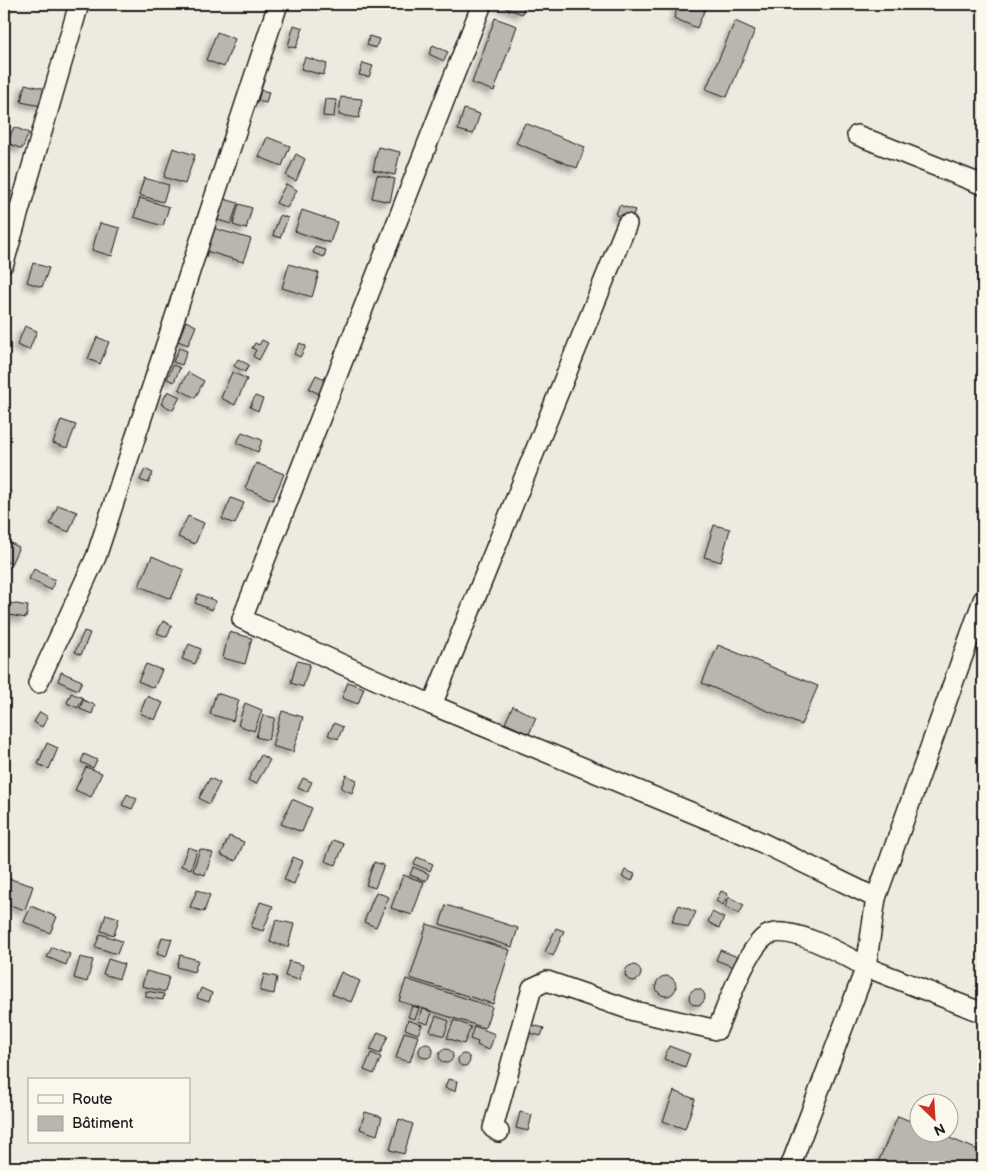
<svg xmlns="http://www.w3.org/2000/svg" width="987" height="1171" font-family="'Balsamiq Sans',sans-serif">
<defs>
<filter id="shadow"><feDropShadow dx="-4.5" dy="4.5" stdDeviation="2.5" flood-color="#0004"/></filter>
</defs>
<rect width="100%" height="100%" fill="#eeeadf"/>
<filter id="ink" filterUnits="userSpaceOnUse"><feTurbulence type="fractalNoise" baseFrequency=".02" numOctaves="2"/><feDisplacementMap in="SourceGraphic" scale="10" xChannelSelector="R" yChannelSelector="G"/><feConvolveMatrix kernelMatrix="1 2 1 2 8 2 1 2 1" color-interpolation-filters="sRGB"/></filter>
<g filter="url(#ink)">
<!-- building -->
<g fill="#b9b6af" stroke="#1c1c1c" filter="url(#shadow)">
<polygon points="498,4 526,4 522,14 498,5"/>
<polygon points="679,4 707,4 697,28 674,18"/>
<polygon points="495,18 517,26 494,91 472,83"/>
<polygon points="735,21 755,30 727,97 706,89"/>
<polygon points="294,25 303,28 296,48 288,46"/>
<polygon points="217,32 235,39 224,67 206,60"/>
<polygon points="369,36 379,39 376,48 367,45"/>
<polygon points="433,45 448,52 444,61 429,54"/>
<polygon points="305,57 327,64 323,75 301,69"/>
<polygon points="363,63 373,66 369,77 359,75"/>
<polygon points="25,84 46,89 41,106 21,102"/>
<polygon points="261,90 269,92 266,103 258,101"/>
<polygon points="341,97 362,99 359,118 339,115"/>
<polygon points="325,99 336,100 334,117 323,116"/>
<polygon points="464,109 480,114 473,134 458,130"/>
<polygon points="525,123 585,147 577,168 516,143"/>
<polygon points="14,127 29,133 22,149 7,143"/>
<polygon points="267,137 290,146 282,166 259,157"/>
<polygon points="378,147 400,152 395,175 373,170"/>
<polygon points="173,148 195,155 185,184 164,177"/>
<polygon points="296,154 305,159 296,181 286,176"/>
<polygon points="377,175 395,179 390,202 372,198"/>
<polygon points="144,178 169,185 163,202 139,195"/>
<polygon points="286,184 297,190 287,208 276,203"/>
<polygon points="4,189 16,193 12,205 4,202"/>
<polygon points="140,198 169,207 163,226 134,217"/>
<polygon points="224,199 238,203 231,224 218,220"/>
<polygon points="239,204 252,208 246,229 233,225"/>
<polygon points="619,205 635,210 631,221 616,215"/>
<polygon points="302,210 337,222 330,243 295,231"/>
<polygon points="280,215 288,218 280,238 273,235"/>
<polygon points="100,223 120,228 112,256 92,250"/>
<polygon points="213,228 251,239 243,262 206,251"/>
<polygon points="315,247 326,250 324,257 313,253"/>
<polygon points="33,263 49,268 42,287 27,282"/>
<polygon points="289,264 319,273 312,297 282,288"/>
<polygon points="186,321 196,326 188,345 178,341"/>
<polygon points="25,326 37,331 29,350 17,345"/>
<polygon points="97,337 109,342 100,364 88,359"/>
<polygon points="262,340 268,343 259,360 253,356 256,350 252,348 255,343 259,345"/>
<polygon points="300,343 306,346 300,357 294,354"/>
<polygon points="179,348 187,351 182,365 173,362"/>
<polygon points="238,359 249,365 245,372 234,366"/>
<polygon points="173,365 180,368 174,382 167,379"/>
<polygon points="188,372 204,381 195,398 179,389"/>
<polygon points="232,372 247,379 235,405 221,398"/>
<polygon points="316,375 329,381 322,395 309,389"/>
<polygon points="168,391 180,397 173,410 161,404"/>
<polygon points="255,396 263,399 258,411 250,407"/>
<polygon points="61,420 76,425 67,448 53,443"/>
<polygon points="242,432 262,440 258,452 237,443"/>
<polygon points="256,463 284,474 273,500 245,488"/>
<polygon points="145,469 153,473 148,483 140,480"/>
<polygon points="4,488 12,492 4,510"/>
<polygon points="231,498 244,503 235,524 222,519"/>
<polygon points="58,505 77,512 69,532 50,524"/>
<polygon points="188,516 204,523 195,544 178,537"/>
<polygon points="714,525 730,529 721,562 704,557"/>
<polygon points="4,540 19,547 11,564 4,560"/>
<polygon points="152,556 184,570 171,599 139,586"/>
<polygon points="34,569 55,580 51,590 29,579"/>
<polygon points="198,594 216,601 212,610 195,603"/>
<polygon points="4,602 28,606 26,618 4,614"/>
<polygon points="163,621 172,625 167,637 157,633"/>
<polygon points="84,631 90,633 81,655 75,652"/>
<polygon points="229,632 252,638 245,664 223,658"/>
<polygon points="189,644 201,649 195,664 182,659"/>
<polygon points="718,645 818,686 801,725 702,683"/>
<polygon points="297,661 310,664 303,687 291,683"/>
<polygon points="146,664 162,670 154,688 138,681"/>
<polygon points="61,672 82,681 78,690 58,681"/>
<polygon points="348,682 364,688 358,704 342,698"/>
<polygon points="71,693 83,698 78,708 67,703"/>
<polygon points="216,693 239,700 233,721 210,714"/>
<polygon points="147,696 163,703 155,720 140,713"/>
<polygon points="83,700 95,705 92,714 80,709"/>
<polygon points="245,703 262,710 254,731 238,725"/>
<polygon points="513,706 536,718 529,734 505,723"/>
<polygon points="282,711 303,717 293,752 272,746"/>
<polygon points="40,712 48,717 42,727 34,722"/>
<polygon points="263,715 275,718 268,740 256,737"/>
<polygon points="334,723 343,727 338,739 328,735"/>
<polygon points="47,743 58,748 49,769 38,764"/>
<polygon points="84,754 97,760 93,768 81,762"/>
<polygon points="261,755 270,760 256,784 248,780"/>
<polygon points="86,767 102,773 91,797 75,790"/>
<polygon points="346,775 357,780 352,793 341,788"/>
<polygon points="210,778 220,783 209,804 199,798"/>
<polygon points="303,778 312,782 307,792 298,788"/>
<polygon points="127,794 137,799 132,809 122,805"/>
<polygon points="292,799 312,808 302,832 281,824"/>
<polygon points="229,836 244,842 236,861 221,855"/>
<polygon points="333,840 344,844 336,865 325,861"/>
<polygon points="188,847 197,850 191,869 181,866"/>
<polygon points="200,849 213,853 205,875 193,871"/>
<polygon points="293,857 303,861 294,884 284,880"/>
<polygon points="417,857 433,864 430,871 414,864"/>
<polygon points="374,862 384,865 375,888 366,885"/>
<polygon points="413,867 429,874 426,881 410,875"/>
<polygon points="625,870 635,874 632,881 622,877"/>
<polygon points="403,875 424,882 412,915 391,908"/>
<polygon points="4,877 33,886 25,910 4,903"/>
<polygon points="197,890 210,895 204,912 190,907"/>
<polygon points="721,891 728,894 723,905 716,901"/>
<polygon points="376,892 389,897 376,927 364,922"/>
<polygon points="729,897 744,905 739,914 725,907"/>
<polygon points="260,902 273,906 263,931 251,927"/>
<polygon points="446,905 518,928 512,947 440,924"/>
<polygon points="679,905 696,912 688,928 672,921"/>
<polygon points="31,906 57,917 50,933 24,922"/>
<polygon points="712,912 724,918 719,928 708,922"/>
<polygon points="106,914 119,918 114,935 101,931"/>
<polygon points="276,920 294,924 288,947 270,942"/>
<polygon points="427,924 510,950 493,1004 410,978"/>
<polygon points="556,928 564,931 553,956 545,952"/>
<polygon points="100,934 122,941 117,954 95,947"/>
<polygon points="162,937 172,939 166,957 157,954"/>
<polygon points="52,947 70,954 66,965 47,957"/>
<polygon points="720,950 738,957 734,967 716,960"/>
<polygon points="180,955 198,960 194,972 177,967"/>
<polygon points="80,957 93,960 87,982 74,978"/>
<polygon points="108,959 124,964 119,979 103,974"/>
<polygon points="289,961 303,965 299,980 285,976"/>
<circle cx="633" cy="973" r="8"/>
<polygon points="146,971 169,977 165,992 142,986"/>
<polygon points="341,972 360,981 351,1002 332,994"/>
<polygon points="264,974 277,977 274,994 260,991"/>
<circle cx="666" cy="986" r="10"/>
<polygon points="406,979 492,1007 485,1028 399,1001"/>
<polygon points="201,988 212,993 209,1002 197,998"/>
<circle cx="697" cy="997" r="8"/>
<polygon points="146,991 164,994 163,1000 146,997"/>
<polygon points="412,1006 419,1008 415,1019 408,1017"/>
<polygon points="423,1009 432,1012 428,1024 418,1021"/>
<polygon points="436,1016 449,1021 444,1036 430,1031"/>
<polygon points="408,1020 422,1025 418,1034 405,1029"/>
<polygon points="454,1020 471,1027 464,1044 447,1038"/>
<polygon points="532,1025 544,1028 541,1036 530,1033"/>
<polygon points="474,1026 495,1034 489,1050 477,1045 478,1042 470,1039"/>
<polygon points="378,1032 388,1036 380,1054 370,1050"/>
<polygon points="404,1032 418,1036 410,1062 396,1058"/>
<circle cx="426" cy="1051" r="7"/>
<polygon points="669,1046 690,1054 685,1067 664,1059"/>
<circle cx="446" cy="1056" r="7"/>
<polygon points="371,1053 381,1057 374,1074 364,1070"/>
<circle cx="464" cy="1060" r="6"/>
<polygon points="448,1079 457,1081 455,1091 445,1088"/>
<polygon points="674,1091 695,1099 685,1129 663,1121"/>
<polygon points="365,1112 382,1117 377,1135 360,1129"/>
<polygon points="520,1112 532,1115 528,1131 516,1128"/>
<polygon points="898,1116 920,1125 920,1134 940,1134 983,1152 983,1167 876,1167"/>
<polygon points="399,1119 413,1124 404,1154 390,1150"/>
</g>
<g fill="none" stroke-linecap="round" stroke-linejoin="round">
<!-- minor casing -->
<g stroke="#1c1c1c" stroke-width="22">
<g id="minor">
<polyline points="482,4 242,619 432,705 746,835 876,898"/>
<polyline points="857,135 983,185"/>
<polyline points="4,263 79,4"/>
<polyline points="38,683 96,557 278,4"/>
<polyline points="432,705 627,224"/>
<path d="M499,1132L493,1128L532,988L547,981L634,1011L717,1030C727,1007 746,950 766,936C788,922 846,956 866,967L876,898L983,600"/>
<polyline points="790,1167 866,967 983,1013"/>
</g>
</g>
<!-- minor -->
<use href="#minor" stroke="#fbf7ec" stroke-width="19"/>
</g>
</g>
<!-- margin -->
<rect width="987" height="1171" fill="none" stroke="#fbf7ec" stroke-width="20"/>
<rect x="10" y="10" width="967" height="1151" fill="none" stroke="#1c1c1c" stroke-width="2" filter="url(#ink)"/>
<!-- legend -->
<rect x="28" y="1078" width="162" height="65" fill="#fbf7ec" stroke="#a29f99"/>
<rect x="38" y="1095" width="25" height="8" fill="#fbf7ec" stroke="#a29f99"/>
<text x="72" y="1104" font-size="15" fill="#1c1c1c">Route</text>
<rect x="38" y="1116" width="25" height="15" fill="#b9b6af" stroke="#a29f99"/>
<text x="72" y="1128" font-size="15" fill="#1c1c1c">Bâtiment</text>
<!-- north arrow -->
<g transform="translate(934 1118) rotate(155)"><circle r="24" fill="#fbf7ec" stroke="#a29f99"/>
<path d="M0-4L9 19L0 12L-9 19Z" fill="#c8321e"/>
<text y="-8" font-size="14" font-weight="bold" text-anchor="middle" fill="#1c1c1c">N</text>
</g>
</svg>
